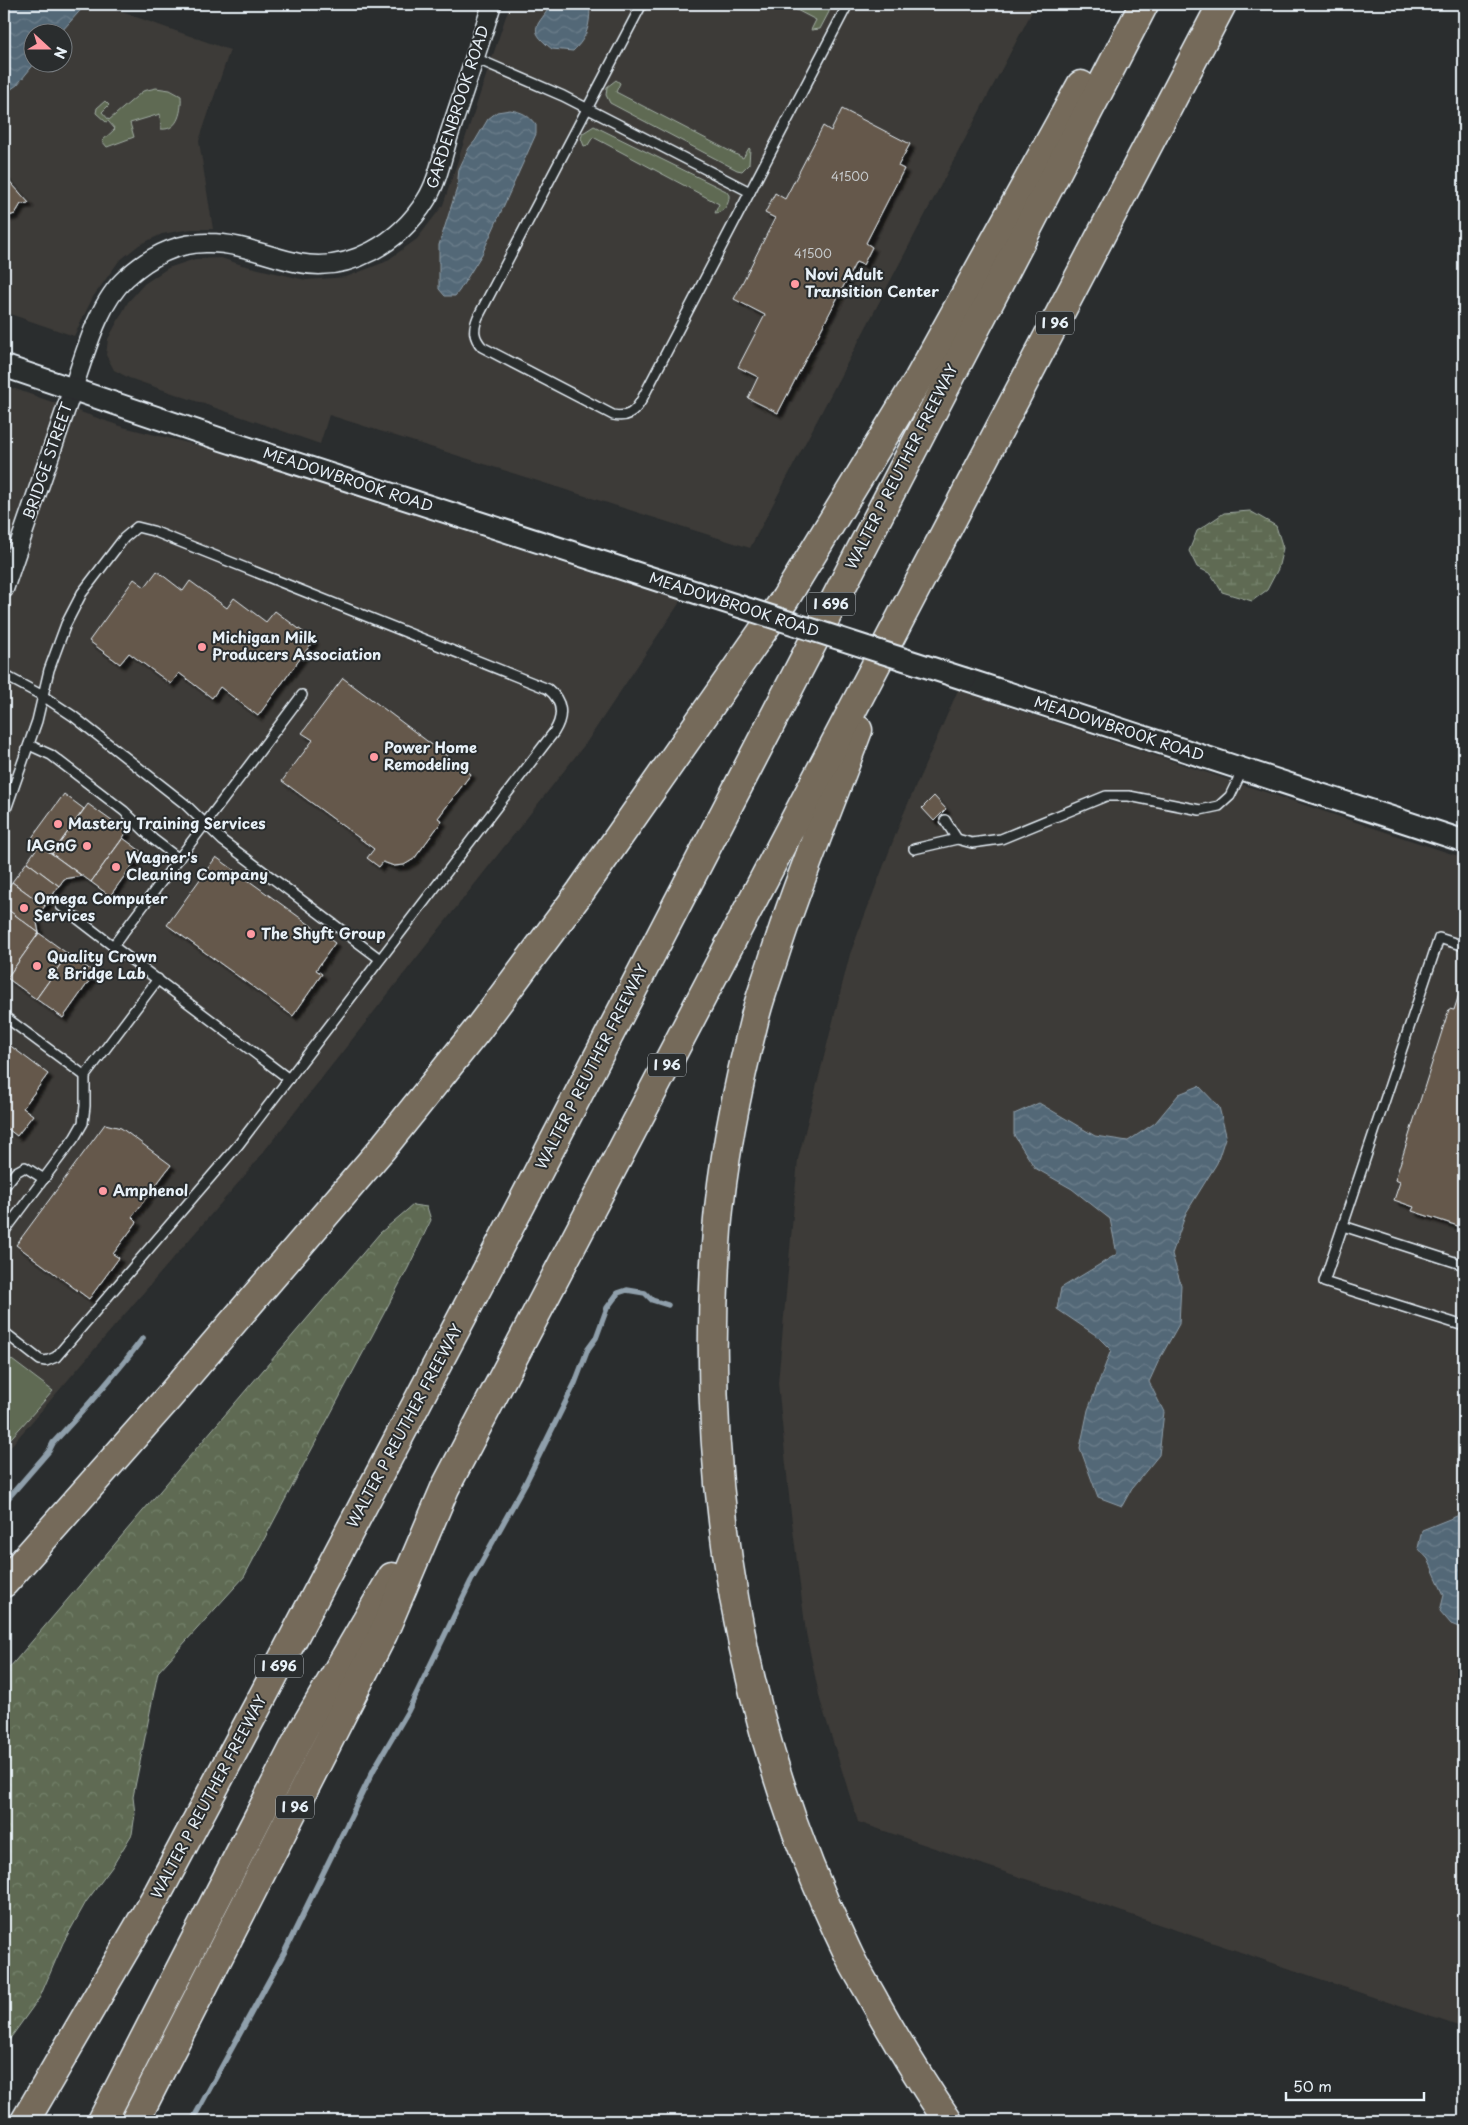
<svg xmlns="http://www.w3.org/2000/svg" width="1468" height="2125" font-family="'Playpen Sans',sans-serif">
<defs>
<pattern id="forest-crowns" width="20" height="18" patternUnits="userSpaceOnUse" patternTransform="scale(1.25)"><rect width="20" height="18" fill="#5e6b52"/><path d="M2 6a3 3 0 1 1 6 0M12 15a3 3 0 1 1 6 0" fill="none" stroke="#75816c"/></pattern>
<pattern id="wetland-marsh" width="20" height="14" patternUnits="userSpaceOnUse" patternTransform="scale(1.25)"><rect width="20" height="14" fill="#5e6b52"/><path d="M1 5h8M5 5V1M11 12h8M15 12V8" fill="none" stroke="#75816c"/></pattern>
<pattern id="water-waves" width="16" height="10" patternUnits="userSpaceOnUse" patternTransform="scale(1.25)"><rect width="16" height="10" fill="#536877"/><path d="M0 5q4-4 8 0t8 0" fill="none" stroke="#6c7e8b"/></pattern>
<filter id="shadow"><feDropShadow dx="4.5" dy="4.5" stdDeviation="1" flood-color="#0009"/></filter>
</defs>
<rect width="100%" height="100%" fill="#2a2d2e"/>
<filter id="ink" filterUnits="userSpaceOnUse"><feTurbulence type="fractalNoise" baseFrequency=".02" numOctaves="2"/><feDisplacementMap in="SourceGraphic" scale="10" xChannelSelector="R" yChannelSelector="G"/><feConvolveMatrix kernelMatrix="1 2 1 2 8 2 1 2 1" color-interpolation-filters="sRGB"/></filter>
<g filter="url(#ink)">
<!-- built -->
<g fill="#3c3a37" fill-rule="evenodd">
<path d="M4,4H99L230,50L199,141L213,229H191L162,234L139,245L119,261L93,297L74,336L4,312ZM32,32H62V62H32Z"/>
<polygon points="510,4 1036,4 750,548 329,415 320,444 129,378 114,370 106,355 108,339 128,302 144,284 168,268 195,259 221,258 242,265 306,280 346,277 385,262 417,239 443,205"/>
<polygon points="4,385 123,427 213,449 607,577 682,599 586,743 246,1174 4,1454"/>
<polygon points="958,690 1464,858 1464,2028 858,1822 820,1700 806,1633 790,1506 778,1383 798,1159 850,954 903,815"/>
</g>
<!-- green -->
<g fill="#5e6b52" stroke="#a3aea5">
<polygon points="785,4 810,4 821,10 825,4 829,4 829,12 820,29 811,30 816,20"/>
<polygon points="616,80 620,83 616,92 743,158 749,148 750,149 749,164 742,171 737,170 610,103 606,95 607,87"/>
<path d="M156,88L170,90L181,96C182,109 179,131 161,129L160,114L130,123L134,137L107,147L102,141L115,129L108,121L106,122L96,113L97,108L105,101L109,105L102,112L109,120L143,91Z"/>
<path d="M594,126L726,191L729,195C730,204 723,213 715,213L719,204L593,137L588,145L584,146L581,138L583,133Z"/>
<polygon points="4,1354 53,1391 4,1446"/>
</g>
<!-- forest -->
<polygon fill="url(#forest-crowns)" stroke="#a3aea5" points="413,1205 427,1207 431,1220 408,1268 244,1577 158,1672 133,1797 135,1814 132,1834 112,1867 86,1902 63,1943 40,1997 4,2047 4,1674 380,1233"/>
<!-- wetland -->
<polygon fill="url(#wetland-marsh)" stroke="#a3aea5" points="1250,511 1276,526 1283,548 1278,569 1267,590 1252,601 1222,592 1211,574 1197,567 1189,551 1197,531 1224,513"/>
<!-- water -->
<g fill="url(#water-waves)" stroke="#8f9fab">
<polygon points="4,4 86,4 61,32 32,32 32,62 35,63 17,85 7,92 4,97"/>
<path d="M551,4H590C590,24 588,37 573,51L552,49C524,27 540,26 551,4Z"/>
<path d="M510,110C523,112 528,115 536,125V134L482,254L459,291L455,296H445L439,289V245L457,188L459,169L469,148L475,141L488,119L497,112Z"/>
<polygon points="1199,1086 1219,1107 1226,1135 1217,1163 1186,1213 1172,1254 1181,1285 1179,1324 1159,1360 1149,1382 1164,1412 1159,1455 1132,1488 1122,1506 1098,1497 1080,1448 1088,1410 1111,1350 1097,1336 1057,1309 1061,1288 1117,1254 1110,1219 1072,1189 1035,1168 1014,1135 1014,1114 1039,1103 1095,1136 1128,1141 1155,1123 1179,1094"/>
<polygon points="1462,1514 1464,1514 1464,1629 1451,1624 1440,1611 1444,1595 1428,1559 1418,1548 1422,1530"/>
</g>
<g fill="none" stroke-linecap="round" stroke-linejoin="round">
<!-- stream -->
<g stroke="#8f9fab" stroke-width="5.5">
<path d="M4,1503L49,1451L53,1443C85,1409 115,1375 143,1338"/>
<polyline points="192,2121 284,1953 374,1769 408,1711 471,1581 525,1484 575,1383 588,1349 596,1338 607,1308 618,1293 627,1290 645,1293 652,1300 668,1305"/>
</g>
</g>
<!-- building -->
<g fill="#65594c" stroke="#e8f1f8" filter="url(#shadow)">
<polygon points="842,109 910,144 898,166 904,169 866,243 872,247 863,265 856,262 778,413 748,398 758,377 738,367 765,315 734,299 775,218 765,213 775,193 785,199 823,126 831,131"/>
<polygon points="4,175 29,203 21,204 15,214 9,216 4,216"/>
<polygon points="157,571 183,591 190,581 227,608 234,598 266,622 275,611 314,640 258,716 220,687 212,698 179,673 171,684 129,653 120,664 89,641 134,579 145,587"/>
<polygon points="343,678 471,774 438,818 442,821 414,859 404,865 394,866 383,862 379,867 367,858 374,849 282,781 313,740 302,733"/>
<polygon points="64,794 84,809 52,854 31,839"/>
<polygon points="934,796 946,809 934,821 922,808"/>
<polygon points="88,804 127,832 91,882 52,854"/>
<polygon points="123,838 142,852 110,896 91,882"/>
<polygon points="39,845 52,854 82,876 64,879 59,886 27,862"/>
<polygon points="216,857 335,943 316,970 322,974 293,1016 167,925"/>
<polygon points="27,862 59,886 45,906 12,882"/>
<polygon points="12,882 45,906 36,917 39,933 4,907 4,894"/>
<polygon points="7,909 39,933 7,978 4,975 4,914"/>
<polygon points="39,933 68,954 36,999 7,978"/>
<polygon points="68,954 95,973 63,1018 36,999"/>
<polygon points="1460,991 1464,992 1464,1228 1412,1211 1414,1207 1394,1200 1400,1182 1395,1180 1449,1009 1454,1010"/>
<polygon points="4,1041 48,1074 23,1108 33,1115 17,1136 4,1126"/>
<polygon points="105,1124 121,1128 171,1165 132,1217 137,1222 113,1254 119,1258 89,1299 16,1245"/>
<polygon points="4,1162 10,1167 4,1175"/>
</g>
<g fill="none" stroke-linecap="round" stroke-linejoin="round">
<!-- service casing -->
<g stroke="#e8f1f8" stroke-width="12">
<g id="service">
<path d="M642,4L478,317C473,329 473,337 482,347L613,415C627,418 634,413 641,401L848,4"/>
<polyline points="475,58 563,96 750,192"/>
<polyline points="4,675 43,696 73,716 185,804 223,841 380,959"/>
<polyline points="29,745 51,755 124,811 153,839 179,859"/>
<path d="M4,815L37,721L49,670L66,624L82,593L124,538L137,527L153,531L548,689C563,701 564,716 554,732L239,1144L56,1357L46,1361L40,1360L4,1332"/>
<polyline points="945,820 957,839"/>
<polyline points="914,849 957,839 972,843 1001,839 1106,796 1129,796 1200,810 1219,806 1230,796 1243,769"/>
<polyline points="61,906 113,946"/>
<polyline points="1464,946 1439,938 1324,1282 1464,1326"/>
<polyline points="4,1016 85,1076"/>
<polyline points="289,1079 113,946 302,695"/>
<polyline points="4,1187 16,1172 25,1167 44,1179"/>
<polyline points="1343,1226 1464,1265"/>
<polyline points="4,1232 75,1137 83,1123 85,1106 85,1076 158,979"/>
</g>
</g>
<!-- minor casing -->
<g stroke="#e8f1f8" stroke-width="21">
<path id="minor" d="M4,589C26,525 48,460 70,397C84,359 96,305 126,278C149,257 177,242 209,243C240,243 269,257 299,263C350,273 400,242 426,200C437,183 442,158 448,138C463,93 478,49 492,4"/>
</g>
<!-- tertiary casing -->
<g stroke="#e8f1f8" stroke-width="25">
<g id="tertiary">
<polyline points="4,366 223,440 704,595"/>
<polyline points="965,679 1464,841"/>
</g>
</g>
<!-- motorway casing -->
<g stroke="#e8f1f8" stroke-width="31">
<g id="motorway">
<path d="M858,730C830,806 798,880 774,957C768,976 761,994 756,1013C738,1084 723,1157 717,1230C699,1480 738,1725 847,1951C855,1969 866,1985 875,2002C898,2043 922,2083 948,2121"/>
<polyline points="4,1583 168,1398 381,1150 478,1029 581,891 785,599 918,380 1081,85"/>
<polyline points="25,2121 158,1893 264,1694 521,1205 1144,4"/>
<polyline points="102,2121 303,1730 392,1577"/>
<polyline points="135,2121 383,1634 445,1488 1222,4"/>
</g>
</g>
<!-- service -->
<use href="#service" stroke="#2a2d2e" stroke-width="9"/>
<!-- minor -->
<use href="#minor" stroke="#2a2d2e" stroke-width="18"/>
<!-- tertiary -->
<use href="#tertiary" stroke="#2a2d2e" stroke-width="21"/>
<!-- motorway -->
<use href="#motorway" stroke="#746a5a" stroke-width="28"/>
<!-- tertiary-bridge casing -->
<g stroke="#e8f1f8" stroke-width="25" stroke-linecap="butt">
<polyline id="tertiary-bridge" points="704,595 965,679"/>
</g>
<!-- tertiary-bridge -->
<use href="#tertiary-bridge" stroke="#2a2d2e" stroke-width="21"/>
</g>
</g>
<!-- markers -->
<g fill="#ff9aa2" stroke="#2a2d2e" stroke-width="2">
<circle cx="795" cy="284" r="5"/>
<circle cx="202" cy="647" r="5"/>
<circle cx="374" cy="757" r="5"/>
<circle cx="58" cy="824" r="5"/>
<circle cx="87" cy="846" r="5"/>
<circle cx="116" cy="867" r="5"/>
<circle cx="24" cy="908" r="5"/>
<circle cx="251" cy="934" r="5"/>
<circle cx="37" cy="966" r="5"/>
<circle cx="103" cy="1191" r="5"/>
</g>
<g text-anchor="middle" stroke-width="4" stroke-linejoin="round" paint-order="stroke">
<!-- number labels -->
<g font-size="12" fill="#c7cbcd">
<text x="850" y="181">41500</text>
<text x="813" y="258">41500</text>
</g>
<!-- shield labels -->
<g fill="#2a2d2e" stroke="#afb6bb" stroke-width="1">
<rect x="1036" y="311.5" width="38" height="23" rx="4"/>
<rect x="807" y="592.5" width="48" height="23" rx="4"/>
<rect x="648" y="1053.5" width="38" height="23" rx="4"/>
<rect x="255" y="1654.5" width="48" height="23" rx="4"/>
<rect x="276" y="1795.5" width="38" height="23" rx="4"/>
</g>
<g font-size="14" font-weight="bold" fill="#e8f1f8">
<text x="1055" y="328">I 96</text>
<text x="831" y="609">I 696</text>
<text x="667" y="1070">I 96</text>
<text x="279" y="1671">I 696</text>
<text x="295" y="1812">I 96</text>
</g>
<!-- street labels -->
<g font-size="15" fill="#e8f1f8" stroke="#2a2d2e">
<text transform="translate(458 107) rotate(-72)" y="5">GARDENBROOK ROAD</text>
<text transform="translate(48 461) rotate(-71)" y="5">BRIDGE STREET</text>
<text transform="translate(902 467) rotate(-63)" y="5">WALTER P REUTHER FREEWAY</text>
<text transform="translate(348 480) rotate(18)" y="5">MEADOWBROOK ROAD</text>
<text transform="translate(734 605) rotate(18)" y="5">MEADOWBROOK ROAD</text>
<text transform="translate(1119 729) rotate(18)" y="5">MEADOWBROOK ROAD</text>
<text transform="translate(592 1067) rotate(-63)" y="5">WALTER P REUTHER FREEWAY</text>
<text transform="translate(405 1426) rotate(-62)" y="5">WALTER P REUTHER FREEWAY</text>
<text transform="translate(209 1797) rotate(-62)" y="5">WALTER P REUTHER FREEWAY</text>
</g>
<!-- poi labels -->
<g font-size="15" font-weight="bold" fill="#e8f1f8" stroke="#2a2d2e" text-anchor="start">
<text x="805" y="280">Novi Adult<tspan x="805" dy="17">Transition Center</tspan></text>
<text x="212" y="643">Michigan Milk<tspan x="212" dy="17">Producers Association</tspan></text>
<text x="384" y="753">Power Home<tspan x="384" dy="17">Remodeling</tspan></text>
<text x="68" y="829">Mastery Training Services</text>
<text x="77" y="851" text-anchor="end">IAGnG</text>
<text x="126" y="863">Wagner's<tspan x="126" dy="17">Cleaning Company</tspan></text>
<text x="34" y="904">Omega Computer<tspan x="34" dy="17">Services</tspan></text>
<text x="261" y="939">The Shyft Group</text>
<text x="47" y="962">Quality Crown<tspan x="47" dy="17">&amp; Bridge Lab</tspan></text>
<text x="113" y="1196">Amphenol</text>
</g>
</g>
<!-- margin -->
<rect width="1468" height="2125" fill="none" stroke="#2a2d2e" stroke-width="20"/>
<rect x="10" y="10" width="1448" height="2105" fill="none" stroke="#e8f1f8" stroke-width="2" filter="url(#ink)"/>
<!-- north arrow -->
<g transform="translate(48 48) rotate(111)"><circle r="24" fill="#2a2d2e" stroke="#767b7f"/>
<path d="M0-4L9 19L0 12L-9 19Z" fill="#ff9aa2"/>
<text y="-8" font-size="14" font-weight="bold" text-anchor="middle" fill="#e8f1f8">N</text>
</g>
<!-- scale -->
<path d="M1286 2092v8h138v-8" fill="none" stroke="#e8f1f8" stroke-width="2.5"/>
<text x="1293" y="2092" font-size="15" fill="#e8f1f8" stroke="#2a2d2e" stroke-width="4" paint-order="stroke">50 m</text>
</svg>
